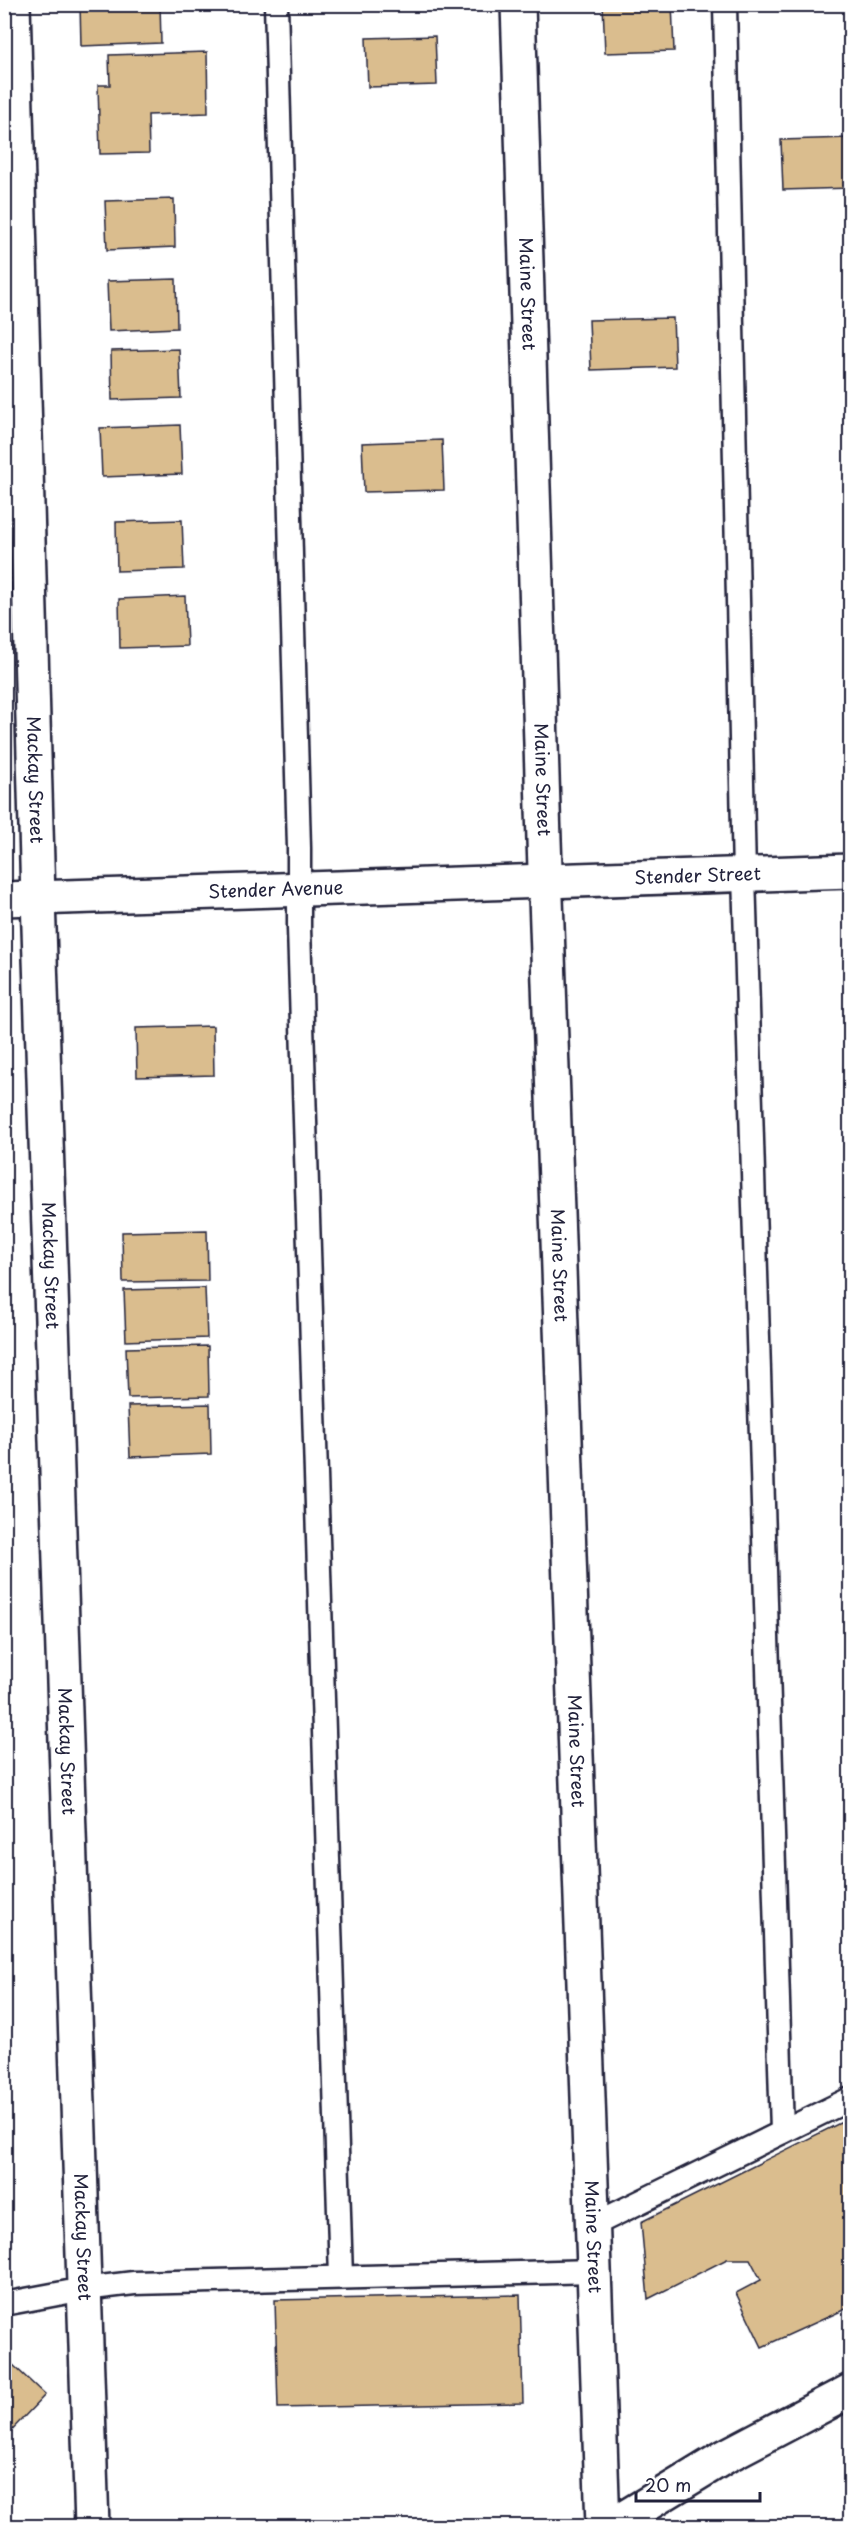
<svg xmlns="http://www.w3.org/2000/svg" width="855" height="2531" font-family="'Playpen Sans',sans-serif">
<rect width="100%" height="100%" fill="#fff"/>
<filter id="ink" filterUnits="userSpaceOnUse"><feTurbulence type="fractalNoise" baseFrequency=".0167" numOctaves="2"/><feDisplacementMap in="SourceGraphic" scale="12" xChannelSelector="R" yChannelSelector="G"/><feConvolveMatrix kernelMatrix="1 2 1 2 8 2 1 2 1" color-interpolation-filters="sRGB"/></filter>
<g filter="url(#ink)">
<!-- building -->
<g fill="#dabd8e" stroke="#22223b" stroke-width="1.5">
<polygon points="80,4 160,4 161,43 81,46"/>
<polygon points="366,4 435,4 435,8 366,10"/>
<polygon points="603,4 672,4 674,51 605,53"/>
<polygon points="435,36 437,85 368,87 366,38"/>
<polygon points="207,52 208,113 148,115 149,153 100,154 98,85 110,85 109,55"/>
<polygon points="850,138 850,188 783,190 781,140"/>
<polygon points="174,199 175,247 107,250 105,201"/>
<polygon points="176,279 177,328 109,331 107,281"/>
<polygon points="673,318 675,367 591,370 589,320"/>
<polygon points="179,349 181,398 112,400 111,351"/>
<polygon points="180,425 182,474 102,477 100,428"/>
<polygon points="442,440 444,490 364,492 362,443"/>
<polygon points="182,520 184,569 117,571 116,522"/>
<polygon points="185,596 187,646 120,648 119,599"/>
<polygon points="213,1026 214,1075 137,1077 136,1028"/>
<polygon points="207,1230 208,1281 123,1282 122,1232"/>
<polygon points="205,1288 207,1338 126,1341 124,1290"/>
<polygon points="208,1346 209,1396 128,1398 126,1348"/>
<polygon points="210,1404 211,1454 130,1457 128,1406"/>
<polygon points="850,2118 850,2307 762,2347 736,2293 761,2280 750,2259 727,2259 648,2299 641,2222"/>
<polygon points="520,2295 523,2403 278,2408 275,2300"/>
<polygon points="12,2364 45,2395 4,2438 4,2372"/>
</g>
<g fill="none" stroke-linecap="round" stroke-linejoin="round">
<!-- service casing -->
<g stroke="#22223b" stroke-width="27">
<g id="service">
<polyline points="276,4 299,848 299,928 341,2277"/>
<polyline points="725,4 744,875 782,2132"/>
<polyline points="593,2225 850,2099"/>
<polyline points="4,2304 84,2289 134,2283 594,2271"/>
</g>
</g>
<!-- minor casing -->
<g stroke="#22223b" stroke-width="38">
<g id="minor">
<path id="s1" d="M13,4L38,898L92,2526"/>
<path id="s2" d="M518,4L544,840L603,2526"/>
<path id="s3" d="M4,899L850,871"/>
<polyline points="611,2526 726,2456 850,2391"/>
</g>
</g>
<!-- service -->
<use href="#service" stroke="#fff" stroke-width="22"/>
<!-- minor -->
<use href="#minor" stroke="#fff" stroke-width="33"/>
</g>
</g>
<g text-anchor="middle" stroke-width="4.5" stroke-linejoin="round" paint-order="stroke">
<!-- street labels -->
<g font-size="18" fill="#22223b" stroke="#fff">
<text dy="6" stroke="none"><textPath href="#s2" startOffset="290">Maine Street</textPath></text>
<text dy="6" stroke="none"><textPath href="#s1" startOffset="776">Mackay Street</textPath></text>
<text dy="6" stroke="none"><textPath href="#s2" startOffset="776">Maine Street</textPath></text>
<text dy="6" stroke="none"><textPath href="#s3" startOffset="694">Stender Street</textPath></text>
<text dy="6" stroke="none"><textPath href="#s3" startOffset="272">Stender Avenue</textPath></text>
<text dy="6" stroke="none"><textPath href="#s1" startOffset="1262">Mackay Street</textPath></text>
<text dy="6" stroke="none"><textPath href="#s2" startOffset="1262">Maine Street</textPath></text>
<text dy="6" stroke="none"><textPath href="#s1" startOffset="1748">Mackay Street</textPath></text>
<text dy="6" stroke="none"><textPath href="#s2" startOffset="1748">Maine Street</textPath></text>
<text dy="6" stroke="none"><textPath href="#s1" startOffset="2234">Mackay Street</textPath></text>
<text dy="6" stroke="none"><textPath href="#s2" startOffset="2234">Maine Street</textPath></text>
</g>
</g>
<!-- margin -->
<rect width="855" height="2531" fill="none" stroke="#fff" stroke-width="24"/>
<rect x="12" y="12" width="831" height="2507" fill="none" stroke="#22223b" stroke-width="2" filter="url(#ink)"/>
<!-- scale -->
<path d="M636 2492v9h124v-9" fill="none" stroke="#22223b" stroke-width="3"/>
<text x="645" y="2492" font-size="18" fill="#22223b" stroke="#ffffff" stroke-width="4.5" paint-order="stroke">20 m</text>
</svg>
